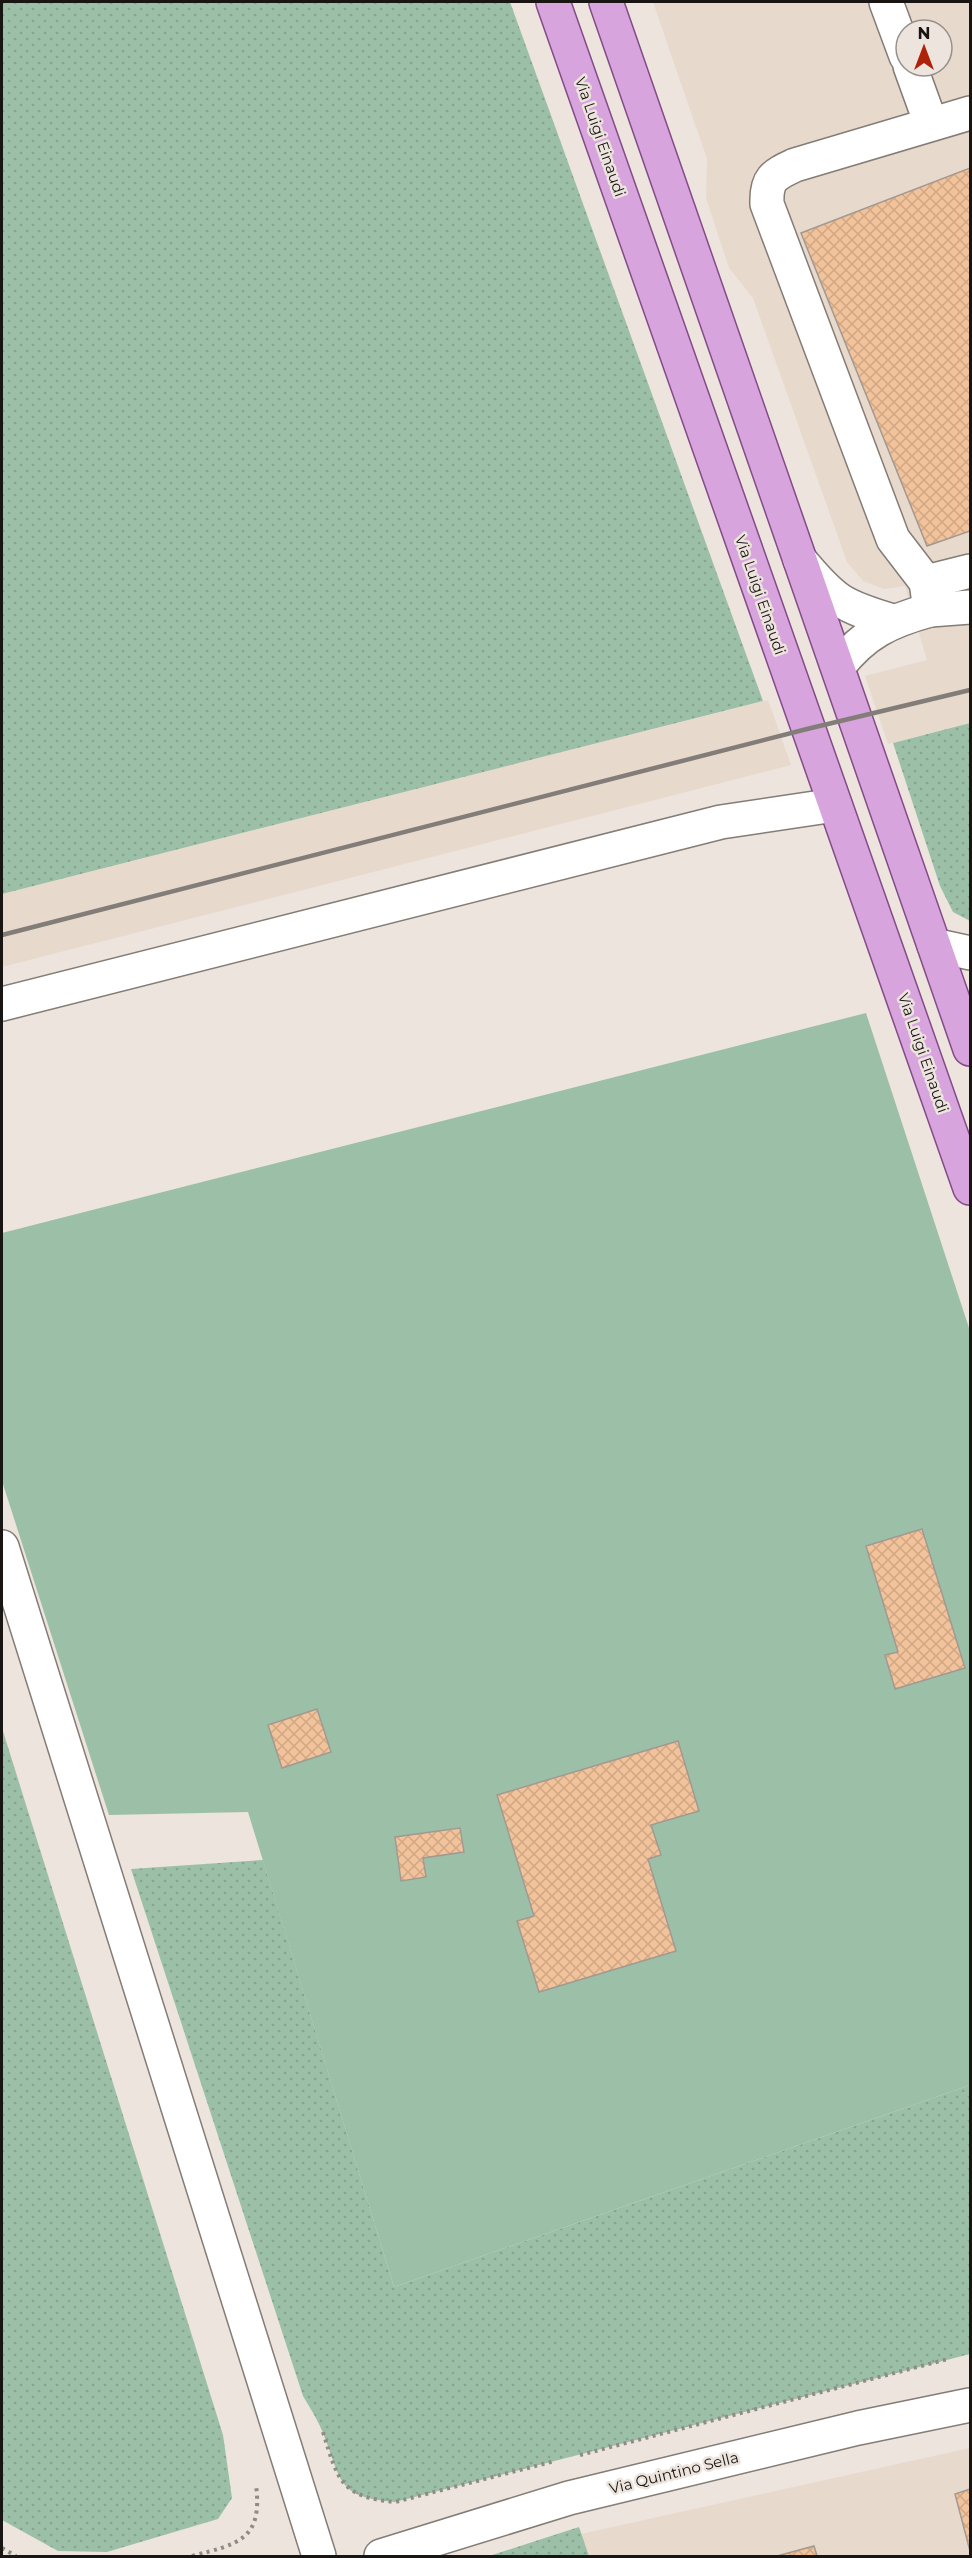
<svg xmlns="http://www.w3.org/2000/svg" width="972" height="2558" font-family="Montserrat,sans-serif">
<defs>
<pattern id="grass-dots" width="8" height="8" patternUnits="userSpaceOnUse" patternTransform="scale(1.5)"><rect width="8" height="8" fill="#9cc0a7"/><path d="M2 2h.1M6 6h.1" fill="none" stroke="#86a48f" stroke-width="1.8" stroke-linecap="round"/></pattern>
<pattern id="building-cross-hatch" width="8" height="8" patternUnits="userSpaceOnUse" patternTransform="scale(1.5)"><rect width="8" height="8" fill="#f2c39a"/><path d="M0 0l8 8M0 8l8-8" fill="none" stroke="#cfa784"/></pattern>
</defs>
<rect width="100%" height="100%" fill="#ece4dd"/>
<!-- built -->
<g fill="#e8d9cd" fill-rule="evenodd">
<path d="M653,2H970V723L888,744L865,676L927,660L905,586L884,589L863,581L847,562L753,298L729,268L706,198L707,159ZM906,30H942V66H906Z"/>
<polygon points="768,700 791,765 2,967 2,894"/>
<polygon points="970,2448 970,2556 589,2556 581,2534"/>
</g>
<!-- grass -->
<g fill="url(#grass-dots)">
<polygon points="2,2 510,2 763,701 2,894"/>
<polygon points="970,723 970,921 953,912 940,886 893,743"/>
<polygon points="2,1728 223,2435 232,2498 218,2519 107,2552 58,2551 2,2520"/>
<path d="M263,1860L394,2287L970,2085V2354L395,2502C336,2497 342,2481 323,2433C318,2420 310,2408 303,2396L131,1869Z"/>
<polygon points="579,2527 589,2556 489,2556"/>
</g>
<!-- garden -->
<path fill="#9cc0a7" fill-rule="evenodd" d="M866,1013L970,1331V2085L394,2287L248,1812L109,1815L2,1481V1233ZM922,1529L965,1668L895,1689L885,1656L898,1652L866,1546ZM678,1741L651,1825L660,1855L648,1859L676,1951L539,1992L517,1921L534,1916Z"/>
<!-- building -->
<g fill="url(#building-cross-hatch)" stroke="#a19992" stroke-width="1.5">
<polygon points="970,168 970,531 927,546 801,233"/>
<polygon points="922,1529 965,1668 895,1689 885,1655 898,1652 866,1546"/>
<polygon points="317,1709 331,1752 282,1768 268,1725"/>
<polygon points="678,1741 699,1811 651,1825 661,1855 648,1859 676,1951 539,1992 517,1921 534,1916 497,1795"/>
<polygon points="460,1828 464,1852 423,1858 426,1877 401,1881 395,1837"/>
<polygon points="970,2489 970,2551 955,2494"/>
<polygon points="814,2546 817,2556 777,2556"/>
</g>
<g fill="none" stroke-linecap="round" stroke-linejoin="round">
<!-- minor casing -->
<g stroke="#847c76" stroke-width="36">
<g id="minor">
<polyline points="886,2 906,56"/>
<polyline points="910,66 931,124"/>
<path d="M800,560C834,601 842,606 893,621"/>
<polyline points="926,582 970,571"/>
<polyline points="930,610 970,607"/>
<path d="M838,667C864,633 890,621 930,610L926,582L893,539L767,204C766,178 774,175 795,165L970,113"/>
<polyline points="934,945 970,953"/>
<polyline points="2,1004 721,822 835,805"/>
<polyline points="2,1547 319,2556"/>
<polyline points="381,2556 569,2498 858,2428 970,2405"/>
</g>
</g>
<!-- major casing -->
<g stroke="#834b87" stroke-width="36">
<g id="major">
<polyline points="553,2 970,1188"/>
<polyline points="606,2 970,1049"/>
</g>
</g>
<!-- path -->
<g stroke="#908b86" stroke-width="4" stroke-dasharray="3 4.5" stroke-linecap="butt">
<path d="M323,2432C338,2480 340,2497 395,2502L555,2461"/>
<polyline points="580,2455 948,2359"/>
<polyline points="2,2548 16,2556"/>
<path d="M192,2556C238,2544 263,2540 256,2485"/>
</g>
<!-- minor -->
<use href="#minor" stroke="#fff" stroke-width="33"/>
<!-- major -->
<use href="#major" stroke="#d7a4dd" stroke-width="33"/>
<!-- rail -->
<polyline stroke="#827d78" stroke-width="4.5" points="2,935 807,729 970,690"/>
</g>
<g text-anchor="middle" stroke-width="5" stroke-linejoin="round" paint-order="stroke">
<!-- street labels -->
<g font-size="15" fill="#181513" stroke="#ece4dd">
<text transform="translate(600 137) rotate(71)" y="5">Via Luigi Einaudi</text>
<text transform="translate(760 595) rotate(71)" y="5">Via Luigi Einaudi</text>
<text transform="translate(923 1053) rotate(71)" y="5">Via Luigi Einaudi</text>
<text transform="translate(674 2473) rotate(-14)" y="5">Via Quintino Sella</text>
</g>
</g>
<!-- border -->
<rect width="972" height="2558" fill="none" stroke="#181513" stroke-width="6"/>
<!-- north arrow -->
<g transform="translate(924 48)"><circle r="28" fill="#ece4dd" stroke="#97918c" stroke-width="1.5"/>
<path d="M0-4.5L10 22L0 15L-10 22Z" fill="#af2209"/>
<text y="-9" font-size="16" font-weight="bold" text-anchor="middle" fill="#181513">N</text>
</g>
</svg>
